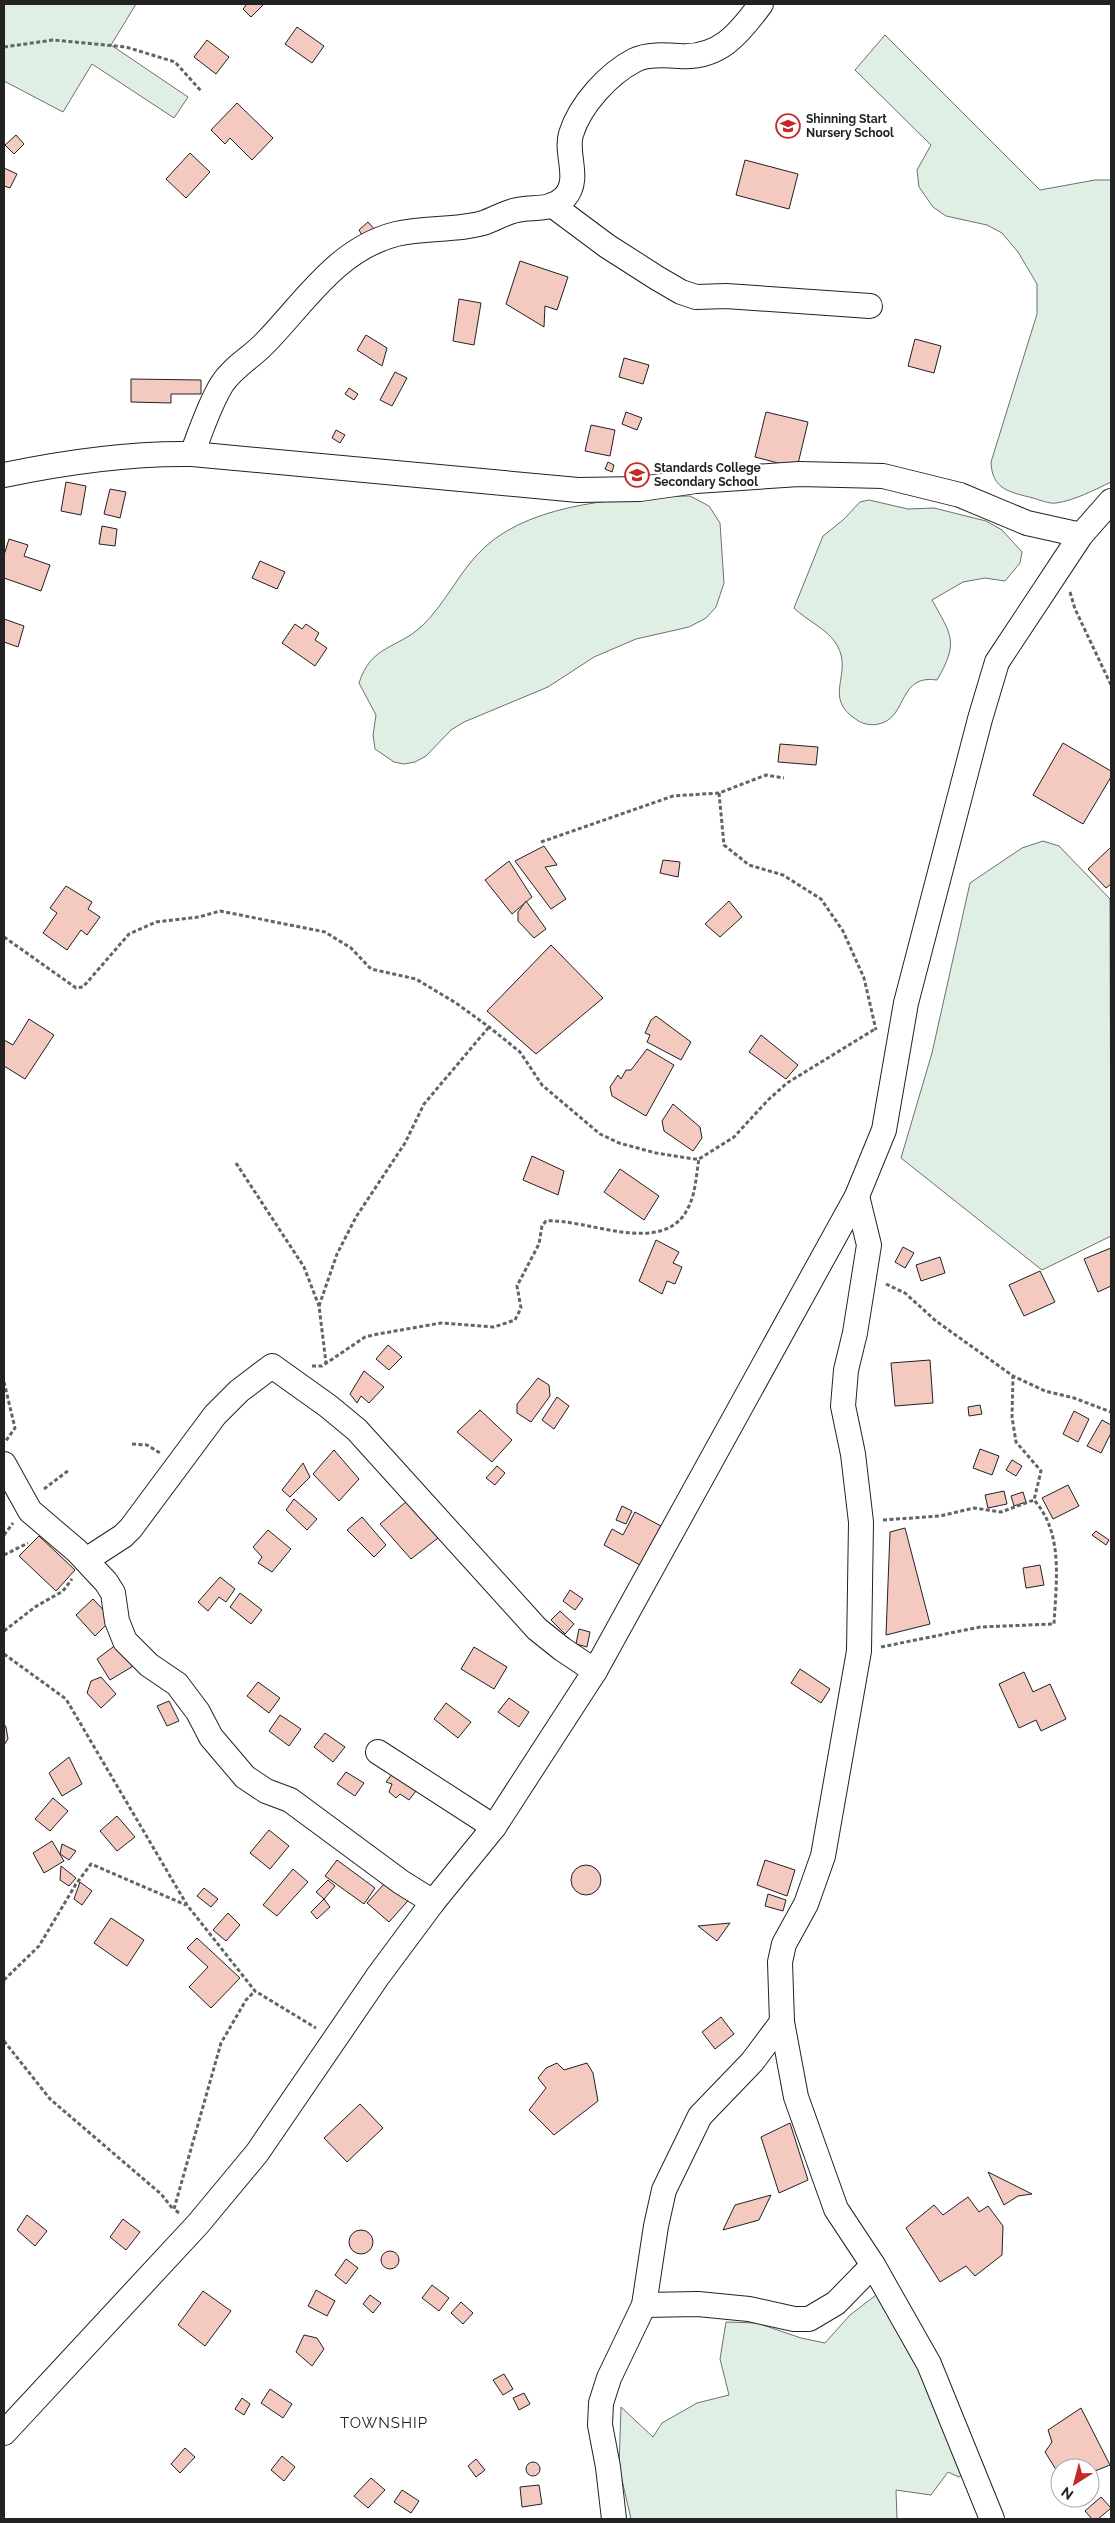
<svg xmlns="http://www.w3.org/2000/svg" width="1115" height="2523" font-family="Raleway,sans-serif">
<rect width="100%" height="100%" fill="#fff"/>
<!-- green -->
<g fill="#e0efe3" stroke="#6f6f6f">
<polygon points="4,4 136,4 111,45 188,97 174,118 92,64 63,112 4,81"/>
<path d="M885,35L1040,190L1095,180H1111V482C1094,490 1076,500 1056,503C1049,504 1040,500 1033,498C1010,492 992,490 991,462L1037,314V284L1018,252L1002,233L987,225L946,216L933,207L919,187L917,170L931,145L855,70Z"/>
<path d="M690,496L709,506L720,523L724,583L716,607L706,618L689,627L636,639L594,657L548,687L464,722L451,730L426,756L415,762L404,764L394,762L375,749L373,735L376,715L359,683C371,645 397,649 422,626C447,602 460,569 486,546C535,502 627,497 690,496Z"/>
<path d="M869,500L908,509L934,508L986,521L1002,530L1022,552L1020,563L1005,581L985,578L963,582L932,600C952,636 959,642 937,680C899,674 907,715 882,723C874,726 864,725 857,720C821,697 854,675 837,645C828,629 807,621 794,608L823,536L843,520L860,502Z"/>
<polygon points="1043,841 1059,846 1110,899 1111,1236 1042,1270 901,1158 932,1053 970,883 1022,848"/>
<polygon points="880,2292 976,2467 959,2477 948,2472 931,2495 896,2490 897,2519 631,2519 619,2467 621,2407 653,2437 662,2423 697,2403 729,2395 720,2359 726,2322 757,2323 801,2338 825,2343 850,2315"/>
</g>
<!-- building -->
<g fill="#f3c9c0" stroke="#222">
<polygon points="247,4 264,4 251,17 243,9"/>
<polygon points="297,27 324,46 312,63 285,44"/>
<polygon points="207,40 229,57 216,74 194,57"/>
<polygon points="237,103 273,138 252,160 230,138 225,144 211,130"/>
<polygon points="16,135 24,144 14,154 5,145"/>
<polygon points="190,153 210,172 186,198 166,179"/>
<polygon points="745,160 798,174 789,209 736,195"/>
<polygon points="4,168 17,174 10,188 4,186"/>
<polygon points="368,222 375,230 364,239 359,230"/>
<polygon points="520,261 568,277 557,310 545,306 544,327 506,304"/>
<polygon points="459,299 481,303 474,345 453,341"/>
<polygon points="366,335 387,348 382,366 357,350"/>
<polygon points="915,339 941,346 934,373 908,366"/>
<polygon points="624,358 649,365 643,384 619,377"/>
<polygon points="395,372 407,378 392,406 380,400"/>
<polygon points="131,379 201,380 201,394 171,394 171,403 131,402"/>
<polygon points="349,388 358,394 354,400 345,394"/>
<polygon points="626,412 642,418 637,430 622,424"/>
<polygon points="766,412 808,422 797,468 755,457"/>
<polygon points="591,425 615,430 610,456 585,451"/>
<polygon points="336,430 345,435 340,443 332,438"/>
<polygon points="608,462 614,465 612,472 605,469"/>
<polygon points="66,482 86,486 81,515 61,511"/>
<polygon points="110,489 126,492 120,518 104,514"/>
<polygon points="102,526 117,529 115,546 99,544"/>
<polygon points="9,539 28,545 24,556 50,565 41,591 4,578 4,555"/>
<polygon points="260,561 285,572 277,589 252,578"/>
<polygon points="4,619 24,626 18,647 4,642"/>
<polygon points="295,624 302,629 306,624 319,633 315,640 327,648 315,666 282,643"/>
<polygon points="1063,743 1111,771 1111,777 1083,824 1033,795"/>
<polygon points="780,744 818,747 816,765 778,762"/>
<polygon points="544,846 557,865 545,867 566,899 551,909 515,861"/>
<polygon points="1111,847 1111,884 1106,888 1088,869"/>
<polygon points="663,860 680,862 678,877 660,873"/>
<polygon points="509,861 532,897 512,914 485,880"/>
<polygon points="66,886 92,902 88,909 100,917 87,935 81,930 67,950 43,933 57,913 50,908"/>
<polygon points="526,901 546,929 534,938 518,921 518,912"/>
<polygon points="729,901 742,917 720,937 705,924"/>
<polygon points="551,945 603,998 536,1054 487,1011"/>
<polygon points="656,1016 691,1042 681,1060 647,1042 650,1035 645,1033 651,1020"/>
<polygon points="29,1019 54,1035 25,1079 4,1066 4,1040 13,1045"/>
<polygon points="761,1035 798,1065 786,1079 749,1052"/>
<polygon points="647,1049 674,1065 646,1116 612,1096 610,1087 618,1075 621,1079 626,1070 631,1070"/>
<polygon points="673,1104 700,1127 702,1138 693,1151 664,1131 662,1121"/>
<polygon points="532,1156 564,1171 558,1195 523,1180"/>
<polygon points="620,1169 659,1196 644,1220 604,1192"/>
<polygon points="656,1240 679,1252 673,1263 682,1267 675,1284 667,1281 662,1294 639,1281"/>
<polygon points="903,1247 914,1253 905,1268 895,1262"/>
<polygon points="1111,1248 1111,1286 1098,1292 1084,1259"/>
<polygon points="940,1257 945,1273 921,1281 916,1265"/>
<polygon points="1040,1271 1055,1302 1024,1316 1009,1285"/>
<polygon points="388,1345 402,1357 389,1370 376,1359"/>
<polygon points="930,1360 933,1403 895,1406 891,1363"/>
<polygon points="364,1371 384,1387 369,1403 361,1396 357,1403 350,1394"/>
<polygon points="538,1378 549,1385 550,1396 531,1422 517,1413 517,1404"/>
<polygon points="557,1397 569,1406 554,1429 542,1420"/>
<polygon points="980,1405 982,1414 969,1416 968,1407"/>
<polygon points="480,1410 512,1440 492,1462 457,1432"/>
<polygon points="1074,1411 1089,1419 1078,1442 1063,1434"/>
<polygon points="1102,1420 1111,1425 1111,1433 1101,1453 1087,1446"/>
<polygon points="980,1449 999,1456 992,1475 973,1468"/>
<polygon points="334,1450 359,1479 339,1501 313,1474"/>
<polygon points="1012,1460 1022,1466 1016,1476 1006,1470"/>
<polygon points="303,1463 310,1477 290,1497 282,1490"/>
<polygon points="497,1466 505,1473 495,1485 486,1478"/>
<polygon points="1068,1485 1079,1506 1053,1519 1042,1498"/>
<polygon points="1004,1491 1007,1504 988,1508 985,1495"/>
<polygon points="1023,1492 1026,1502 1014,1506 1011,1496"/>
<polygon points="294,1499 317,1519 307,1530 286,1510"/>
<polygon points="407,1501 438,1538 411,1559 380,1524"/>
<polygon points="622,1506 632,1511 626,1524 616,1520"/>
<polygon points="635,1512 661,1526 640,1565 604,1545 612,1529 623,1535"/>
<polygon points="362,1517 386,1545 374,1557 347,1530"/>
<polygon points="905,1528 930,1624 886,1635 890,1532"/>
<polygon points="268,1530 291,1549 272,1572 258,1563 262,1557 253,1547"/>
<polygon points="1096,1531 1109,1540 1106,1545 1092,1535"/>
<polygon points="39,1536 75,1570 56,1591 19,1556"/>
<polygon points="1040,1565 1044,1585 1026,1588 1023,1568"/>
<polygon points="220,1577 235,1589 226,1602 219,1597 208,1611 198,1602"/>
<polygon points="570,1590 583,1599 575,1610 563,1601"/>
<polygon points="240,1593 262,1610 251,1624 230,1607"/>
<polygon points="93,1599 112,1619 95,1636 76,1615"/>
<polygon points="560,1611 574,1624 565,1634 551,1620"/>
<polygon points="579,1629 590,1632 587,1647 576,1644"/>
<polygon points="121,1641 135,1665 110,1680 97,1659"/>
<polygon points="474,1647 507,1667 494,1689 461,1669"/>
<polygon points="800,1669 830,1689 821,1703 791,1683"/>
<polygon points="1024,1672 1033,1692 1050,1684 1066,1719 1041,1731 1036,1720 1019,1728 999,1684"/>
<polygon points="101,1677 116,1694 101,1708 87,1693 91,1681"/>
<polygon points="258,1682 280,1698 269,1713 247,1696"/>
<polygon points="509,1698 529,1712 519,1727 498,1712"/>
<polygon points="169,1701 179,1721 167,1726 157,1706"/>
<polygon points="446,1703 471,1722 458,1738 434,1719"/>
<polygon points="280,1715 301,1729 289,1746 269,1731"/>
<polygon points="4,1724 6,1727 8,1739 4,1745"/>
<polygon points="325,1733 345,1747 333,1762 314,1747"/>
<polygon points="69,1757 82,1784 62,1796 49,1773"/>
<polygon points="396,1769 419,1787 409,1800 400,1794 396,1798 389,1792 392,1784 386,1782"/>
<polygon points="346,1772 364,1783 355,1796 337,1784"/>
<polygon points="53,1798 68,1811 50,1831 35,1819"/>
<polygon points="117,1816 135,1837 117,1851 100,1831"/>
<polygon points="269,1830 289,1846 270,1869 250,1853"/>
<polygon points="52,1841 64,1861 44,1873 33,1853"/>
<polygon points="62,1844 76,1851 69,1860 60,1854"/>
<polygon points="337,1860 375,1888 364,1904 325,1876"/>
<polygon points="765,1860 795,1870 787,1896 757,1885"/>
<circle cx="586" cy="1880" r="15"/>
<polygon points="61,1866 76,1878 69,1886 60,1880"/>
<polygon points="293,1869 308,1882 277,1916 263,1905"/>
<polygon points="392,1875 414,1894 389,1922 367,1903"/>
<polygon points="328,1880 335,1886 324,1899 316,1892"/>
<polygon points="80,1882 92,1891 82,1905 74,1899"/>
<polygon points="204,1888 218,1899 211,1907 197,1896"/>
<polygon points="768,1894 786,1900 783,1911 765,1906"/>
<polygon points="324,1899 330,1907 317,1919 311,1912"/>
<polygon points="228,1913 240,1925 226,1941 213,1930"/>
<polygon points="111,1918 144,1940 127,1966 94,1943"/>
<polygon points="730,1923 717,1941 698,1926"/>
<polygon points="197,1938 240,1978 211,2008 189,1987 208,1967 187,1948"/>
<polygon points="721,2017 734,2034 715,2049 702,2032"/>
<polygon points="557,2063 564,2070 587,2063 593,2073 598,2101 554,2135 529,2110 546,2088 538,2078 546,2068"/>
<polygon points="360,2104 383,2128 347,2162 324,2138"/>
<polygon points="790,2123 808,2180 779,2193 761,2137"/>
<polygon points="988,2172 1032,2194 1018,2196 1004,2205"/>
<polygon points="771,2195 759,2220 723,2230 735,2205"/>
<polygon points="968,2197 979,2212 988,2206 1003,2226 1002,2255 975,2276 966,2266 940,2282 906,2228 934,2205 943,2215"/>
<polygon points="27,2215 47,2231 35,2246 17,2230"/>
<polygon points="123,2219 140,2232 126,2250 110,2237"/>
<circle cx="361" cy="2242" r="12"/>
<circle cx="390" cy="2260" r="9"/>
<polygon points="346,2259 358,2268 346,2284 335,2275"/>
<polygon points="432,2285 449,2298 439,2311 422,2298"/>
<polygon points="316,2290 335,2301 327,2316 308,2306"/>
<polygon points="203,2291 231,2311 205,2346 178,2325"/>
<polygon points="370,2295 381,2303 373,2313 363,2304"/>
<polygon points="461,2302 473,2313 463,2324 451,2313"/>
<polygon points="304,2335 317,2338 324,2349 312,2366 296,2352"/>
<polygon points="504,2374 513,2389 503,2395 493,2380"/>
<polygon points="270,2389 292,2404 283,2418 261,2403"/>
<polygon points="524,2393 530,2404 519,2410 513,2398"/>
<polygon points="242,2398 250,2404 244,2415 235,2409"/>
<polygon points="1081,2408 1110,2465 1090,2473 1090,2468 1060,2468 1060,2476 1045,2452 1052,2442 1048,2430"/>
<polygon points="185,2448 195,2457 180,2473 171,2464"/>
<polygon points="282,2456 295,2467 284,2481 271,2470"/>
<polygon points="476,2459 485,2470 476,2477 468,2466"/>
<circle cx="533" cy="2469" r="7"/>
<polygon points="371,2478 385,2490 368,2508 354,2496"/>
<polygon points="539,2485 542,2504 522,2507 520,2487"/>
<polygon points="402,2490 419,2501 411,2513 394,2502"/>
<polygon points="1101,2497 1111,2508 1098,2519 1092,2519 1085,2511"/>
</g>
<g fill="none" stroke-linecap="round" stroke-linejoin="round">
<!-- minor casing -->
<g stroke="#222" stroke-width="26">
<g id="minor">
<polyline points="552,205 607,246 657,278 681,292 696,297 726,296 870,306"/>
<path d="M192,454C201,431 209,405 222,384C233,367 252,357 265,343C305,302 337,249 396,234C425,227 455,231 483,223C493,220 502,214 513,211C531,205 550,213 565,197C581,179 565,154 571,134C580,105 608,74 635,60C647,54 665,55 679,56C719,59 739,34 761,4"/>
<path d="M4,475C66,462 128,453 192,454L578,490L640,489L696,481L799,474L883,476L960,495L1027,523L1081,535"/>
<polyline points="857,1196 869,1245 855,1333 846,1370 843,1406 853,1454 861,1522 859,1651 823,1856 806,1904 784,1944 780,1962 782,2022 796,2097 836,2209 873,2265 929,2364 992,2519"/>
<polyline points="4,1464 30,1511 77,1551 106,1582 113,1593 117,1621 125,1641 149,1665 177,1684 198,1712 211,1737 245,1777 266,1791 290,1800 401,1882 433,1902"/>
<polyline points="86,1560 123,1536 131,1528 215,1415 239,1391 272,1366 328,1406 357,1430 537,1629 562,1649 595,1671"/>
<polyline points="378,1752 494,1827"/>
<polyline points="644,2305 698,2304 749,2309 794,2319 809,2319 836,2303 873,2265"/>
<polyline points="4,2433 198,2224 257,2153 378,1976 433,1902 494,1827 595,1671 857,1196 884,1130 906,1003 980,719 997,662 1081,535 1111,501"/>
<polyline points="614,2519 608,2467 600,2425 601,2403 609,2378 644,2305 656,2226 664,2190 700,2116 752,2062 782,2022"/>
</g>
</g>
<!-- path -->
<g stroke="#646464" stroke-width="3" stroke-dasharray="4 2.5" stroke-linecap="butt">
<polyline points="4,47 53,40 126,47 175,62 202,92"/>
<polyline points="1070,592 1075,609 1111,685"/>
<polyline points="719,793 724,845 749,865 783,875 821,899 843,931 864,978 876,1030"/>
<polyline points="541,842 673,796 719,793 766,775 784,778"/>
<polyline points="4,937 76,988 83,987 129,934 156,922 199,917 220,911 325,932 351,948 371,969 416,979 456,1003 489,1027 520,1052 542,1085 600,1134 619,1143 656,1153 694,1159 699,1159 734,1137 768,1100 787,1083 875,1029"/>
<polyline points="236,1163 304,1267 319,1306 326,1363"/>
<polyline points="886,1284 905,1293 936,1321 1013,1376 1045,1391 1074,1398 1111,1412"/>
<polyline points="319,1306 337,1254 356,1217 405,1143 424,1104 489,1027"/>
<path d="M312,1366H322L365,1337L378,1334L441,1323L494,1327L515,1320L521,1308L517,1286L539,1244L542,1226L546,1221C586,1218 664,1258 688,1208C696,1193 696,1175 699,1159"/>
<polyline points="4,1382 15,1428 5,1442"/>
<polyline points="132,1444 147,1445 160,1453"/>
<polyline points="44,1489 69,1470"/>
<polyline points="883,1520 940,1516 974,1508 1001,1512 1034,1500 1041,1471 1016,1442 1012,1417 1013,1376"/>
<polyline points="4,1535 13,1523"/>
<polyline points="4,1555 28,1543"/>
<polyline points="4,1631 35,1607 63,1591 72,1579"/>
<path d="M881,1647L980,1627L1054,1624C1056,1583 1064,1533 1034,1500"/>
<polyline points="4,1654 66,1699 187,1905 255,1991 316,2028"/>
<polyline points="4,1980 39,1946 76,1884 91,1864 186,1905"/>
<polyline points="4,2041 50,2099 161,2194 173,2209"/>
<polyline points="179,2213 174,2209 221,2043 246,2000 255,1991"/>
</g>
<!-- minor -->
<use href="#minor" stroke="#fff" stroke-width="24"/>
</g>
<!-- icons -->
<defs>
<g id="school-ring" transform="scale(1.25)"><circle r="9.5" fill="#fff" stroke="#c62828" stroke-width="1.5"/><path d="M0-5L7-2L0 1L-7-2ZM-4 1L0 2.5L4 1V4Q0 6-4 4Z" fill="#c62828"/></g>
<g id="university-ring" transform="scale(1.25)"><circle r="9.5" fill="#fff" stroke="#c62828" stroke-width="1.5"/><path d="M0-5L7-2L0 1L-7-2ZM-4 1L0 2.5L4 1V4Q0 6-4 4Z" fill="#c62828"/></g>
</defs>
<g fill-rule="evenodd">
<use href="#school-ring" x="788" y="126"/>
<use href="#university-ring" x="637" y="475"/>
</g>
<g text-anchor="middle" stroke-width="4" stroke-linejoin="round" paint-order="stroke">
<!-- poi labels -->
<g font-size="12" font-weight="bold" fill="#222" stroke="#fff" text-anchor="start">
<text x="806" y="123">Shinning Start<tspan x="806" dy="14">Nursery School</tspan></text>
<text x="654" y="472">Standards College<tspan x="654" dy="14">Secondary School</tspan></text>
</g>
<!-- quarter labels -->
<g font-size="15" letter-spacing="1" fill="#222" stroke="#fff">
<text x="384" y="2428">TOWNSHIP</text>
</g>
</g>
<!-- border -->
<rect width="1115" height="2523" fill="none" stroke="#222222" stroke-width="10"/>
<!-- north arrow -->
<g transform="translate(1075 2483) rotate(216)"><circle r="24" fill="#ffffff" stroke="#a7a7a7"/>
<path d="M0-4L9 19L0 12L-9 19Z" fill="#c62828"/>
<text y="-8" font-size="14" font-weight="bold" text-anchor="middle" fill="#222222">N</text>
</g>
</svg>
